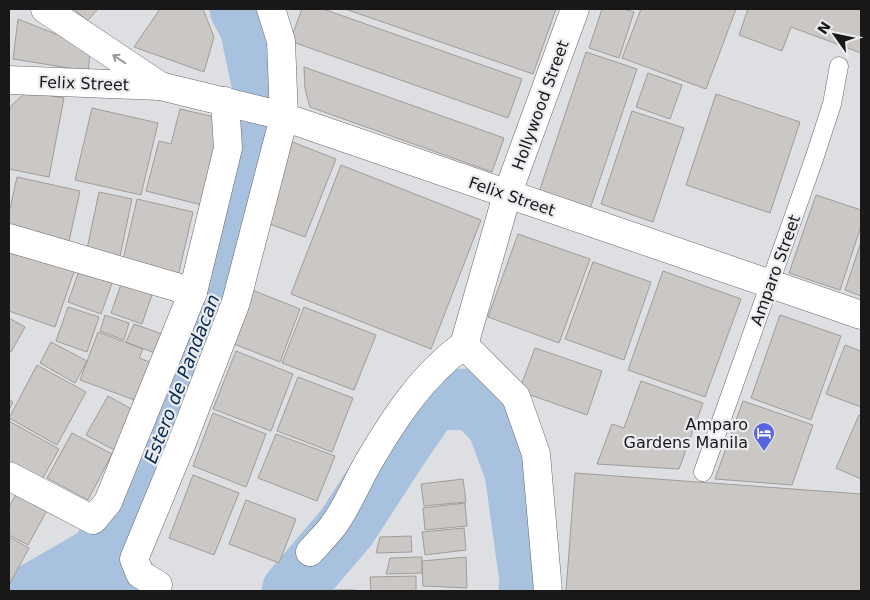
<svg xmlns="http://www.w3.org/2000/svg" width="870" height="600" font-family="'DejaVu Sans',sans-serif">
<rect width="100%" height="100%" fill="#dedfe3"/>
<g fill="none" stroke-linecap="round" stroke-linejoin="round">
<!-- river -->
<g stroke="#a8c1de" stroke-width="61">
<polyline points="99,556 137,591"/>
<polyline points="38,591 99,556 138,495 208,321 265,97 250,27 240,9"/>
<polyline points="292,591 346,528 400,445 431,400 473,399 497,423 515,472 530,580 529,591"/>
</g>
</g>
<!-- building -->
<g fill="#cac7c4" stroke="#9f9c99">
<polygon points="74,9 98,9 87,21"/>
<polygon points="160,9 203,9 214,37 204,72 134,47"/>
<polygon points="302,9 323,9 522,79 508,118 290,41"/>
<polygon points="345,9 556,9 533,74"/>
<polygon points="602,9 624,9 634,12 619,58 589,48"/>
<polygon points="641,9 736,9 706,89 622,58"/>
<polygon points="748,9 861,9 861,53 791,27 782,51 739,35"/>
<polygon points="18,19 91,48 88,71 13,59"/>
<polygon points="586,52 637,69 590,209 539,192"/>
<polygon points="304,67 504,138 492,172 310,107 305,89"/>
<polygon points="648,73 682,85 670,119 636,107"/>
<polygon points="27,91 64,98 49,177 9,169 9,111 12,105"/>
<polygon points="716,94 800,122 770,213 686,185"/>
<polygon points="92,108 158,123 141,195 75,180"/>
<polygon points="180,109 223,119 202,205 146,191 159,141 171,144"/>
<polygon points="632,111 684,128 653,222 601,204"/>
<polygon points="290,141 336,159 305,237 259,220"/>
<polygon points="341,165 481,220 431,349 291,294"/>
<polygon points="17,177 80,191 68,246 9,233 9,213"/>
<polygon points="99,192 132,199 120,256 87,249"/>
<polygon points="816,195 861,210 861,226 840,290 789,273"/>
<polygon points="137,199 193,212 178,276 122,264"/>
<polygon points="518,234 590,259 559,343 488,317"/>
<polygon points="861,242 861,296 845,290"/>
<polygon points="9,247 75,269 55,327 9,311"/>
<polygon points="593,262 651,282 624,360 565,339"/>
<polygon points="79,271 112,283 101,314 68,302"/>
<polygon points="663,271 741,299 705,397 628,370"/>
<polygon points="124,276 155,286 142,324 111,313"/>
<polygon points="247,288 300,309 280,362 226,341"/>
<polygon points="68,307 99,317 87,352 56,341"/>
<polygon points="304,307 376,335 354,390 282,363"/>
<polygon points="105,315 129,323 124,340 100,331"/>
<polygon points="780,315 841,336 811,420 751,398"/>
<polygon points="9,318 25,327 11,352 9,351"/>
<polygon points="134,324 162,334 155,353 126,342"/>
<polygon points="98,332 143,349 139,358 155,364 140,402 80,380"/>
<polygon points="51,342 87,361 75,383 40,363"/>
<polygon points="845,345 861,351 861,407 826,394"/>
<polygon points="535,348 602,371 587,415 519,391"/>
<polygon points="236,351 293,374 271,431 213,409"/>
<polygon points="37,365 86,392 57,445 9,418"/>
<polygon points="298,377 353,398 332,452 277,431"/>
<polygon points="641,381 703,403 679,469 597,464 612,424 624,428"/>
<polygon points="108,396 137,412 116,451 86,435"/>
<polygon points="9,399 13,402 9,410"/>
<polygon points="743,401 813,425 792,485 715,479"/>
<polygon points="213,413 266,434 246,487 193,466"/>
<polygon points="859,415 861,416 861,479 836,468"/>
<polygon points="9,421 59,449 39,485 9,469"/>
<polygon points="72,433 112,454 88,500 47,478"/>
<polygon points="276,434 335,456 317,501 258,478"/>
<polygon points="575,473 861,494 861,591 566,591"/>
<polygon points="193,475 239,493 214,555 169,538"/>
<polygon points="463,479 466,502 424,506 421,484"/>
<polygon points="21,485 51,503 28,545 9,535 9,507"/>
<polygon points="246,500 296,519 279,563 229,544"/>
<polygon points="465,503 467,526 425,530 423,508"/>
<polygon points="464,528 466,550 425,555 422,532"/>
<polygon points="411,536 412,552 376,553 380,537"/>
<polygon points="9,537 29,548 9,585"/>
<polygon points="422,557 422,573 386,574 390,558"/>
<polygon points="466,557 467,588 423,586 422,561"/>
<polygon points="416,576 416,591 371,591 370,577"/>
<rect x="335" y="590" width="20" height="1"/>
</g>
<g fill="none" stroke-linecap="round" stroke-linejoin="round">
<!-- lane casing -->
<g stroke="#66676a" stroke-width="19">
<polyline id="lane" points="703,472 814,159 832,104 839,66"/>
</g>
<!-- street casing -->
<g stroke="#66676a" stroke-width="29">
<g id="street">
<polyline points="45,9 160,86"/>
<polyline points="9,80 160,86 275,114 861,315"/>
<polyline points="9,238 193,292"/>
<polyline points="464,345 507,195 575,9"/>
<polyline points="9,476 93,520 108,502 193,292 228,148 225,101"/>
<path d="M310,552C317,544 326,535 333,526C347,507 356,484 368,463C393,420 423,374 464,345L516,397L536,454L548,591"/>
<polyline points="158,585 140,574 134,559 181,445 236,302 284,117 281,41 271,9"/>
</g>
</g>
<!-- lane -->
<use href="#lane" stroke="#fff" stroke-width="18"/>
<!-- street -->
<use href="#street" stroke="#fff" stroke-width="28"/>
</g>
<!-- one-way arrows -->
<defs><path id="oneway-shaft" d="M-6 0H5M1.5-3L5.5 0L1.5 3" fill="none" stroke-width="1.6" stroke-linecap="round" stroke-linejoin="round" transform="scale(1.25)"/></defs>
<use stroke="#979798" href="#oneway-shaft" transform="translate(119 59) rotate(-146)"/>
<!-- icons -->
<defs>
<g id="hotel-pin" transform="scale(1.125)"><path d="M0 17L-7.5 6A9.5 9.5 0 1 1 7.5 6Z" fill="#5865dc" stroke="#ebecf0"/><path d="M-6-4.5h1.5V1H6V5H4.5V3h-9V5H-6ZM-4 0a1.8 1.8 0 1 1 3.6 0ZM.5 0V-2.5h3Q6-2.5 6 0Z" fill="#fff"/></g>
</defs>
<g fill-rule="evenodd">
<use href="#hotel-pin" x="764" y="433"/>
</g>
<g text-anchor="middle" stroke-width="4.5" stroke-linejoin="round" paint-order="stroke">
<!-- street labels -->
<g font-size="16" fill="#181819" stroke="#ebecf0">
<text transform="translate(84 83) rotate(2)" y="6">Felix Street</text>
<text transform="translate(540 105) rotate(-70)" y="6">Hollywood Street</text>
<text transform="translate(512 196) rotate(19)" y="6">Felix Street</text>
<text transform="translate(775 270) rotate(-70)" y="6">Amparo Street</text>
</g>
<!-- poi labels -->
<g font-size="16" fill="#181819" stroke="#ebecf0" text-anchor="end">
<text x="748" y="430">Amparo<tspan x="748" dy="18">Gardens Manila</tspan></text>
</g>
<!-- water labels -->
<g font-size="18" font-style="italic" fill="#052a50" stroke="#ebecf0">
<text transform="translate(182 379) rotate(-69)" y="6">Estero de Pandacan</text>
</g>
</g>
<!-- border -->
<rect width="870" height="600" fill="none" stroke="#181819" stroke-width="20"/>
<!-- north arrow -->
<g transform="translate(835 35) rotate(303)" stroke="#ebecf0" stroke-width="4" paint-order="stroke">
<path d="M0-4L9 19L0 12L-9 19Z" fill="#181819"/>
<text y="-8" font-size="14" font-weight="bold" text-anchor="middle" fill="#181819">N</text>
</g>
</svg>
